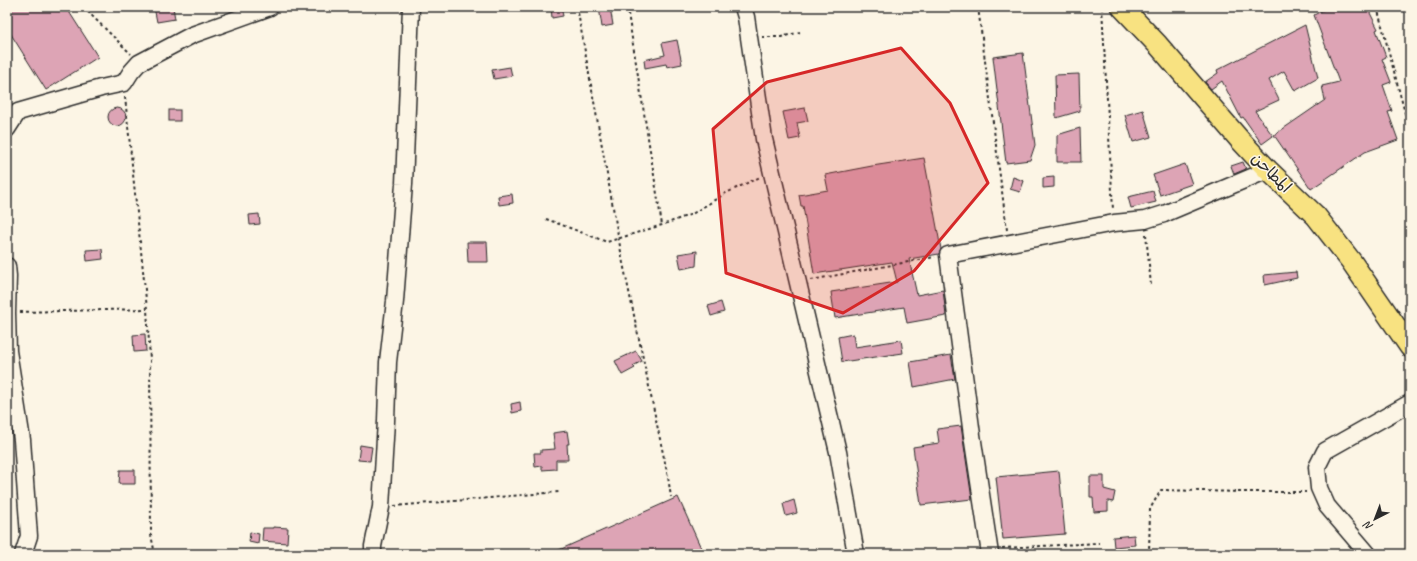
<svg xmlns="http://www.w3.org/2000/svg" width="1417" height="561" font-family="Caveat,'Playpen Sans Arabic',sans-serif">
<rect width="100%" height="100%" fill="#fcf5e5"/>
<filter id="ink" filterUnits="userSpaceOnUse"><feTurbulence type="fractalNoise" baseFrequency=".025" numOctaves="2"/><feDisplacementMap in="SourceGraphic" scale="8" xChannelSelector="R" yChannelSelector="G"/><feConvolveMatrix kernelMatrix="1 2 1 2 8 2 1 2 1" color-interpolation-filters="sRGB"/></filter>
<g filter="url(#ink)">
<!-- building -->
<g fill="#dda4b5" stroke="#2b2b2b">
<polygon points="7,7 66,7 98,57 46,90 7,28"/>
<polygon points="154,7 173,7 175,19 157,22"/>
<polygon points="551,7 561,7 563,16 552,18"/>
<polygon points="599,7 610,7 613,25 602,27"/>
<polygon points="1329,7 1367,7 1378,29 1376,30 1386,57 1382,59 1391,82 1383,85 1392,111 1388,112 1398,140 1365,152 1311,189 1274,135 1325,100 1322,86 1339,82 1314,15"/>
<polygon points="1305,25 1318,78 1295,91 1284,71 1269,80 1279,100 1255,111 1273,136 1262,144 1243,117 1241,118 1222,81 1211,89 1205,82 1218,73 1217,70"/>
<polygon points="677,40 682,64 667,67 666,64 645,68 644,60 665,55 662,43"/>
<polygon points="1023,53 1035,145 1030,160 1006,163 993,57"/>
<polygon points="510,67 512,76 494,79 492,70"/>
<polygon points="1079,74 1080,111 1056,118 1055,75"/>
<circle cx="117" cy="117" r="9"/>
<polygon points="805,108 808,121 797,123 800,138 789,140 783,112"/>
<rect x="169" y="110" width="11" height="11"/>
<polygon points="1143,110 1151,137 1133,142 1125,115"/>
<polygon points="1080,128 1081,162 1057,162 1057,135"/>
<polygon points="924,158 941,249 939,254 909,259 917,295 943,290 946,316 907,323 904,307 835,318 831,292 897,282 892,262 814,274 803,206 801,206 799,195 828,190 825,175 872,166"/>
<polygon points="1243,162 1246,169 1234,174 1231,166"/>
<polygon points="1185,164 1192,184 1160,195 1153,175"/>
<polygon points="1013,177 1024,181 1020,192 1010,189"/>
<polygon points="1054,177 1054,187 1043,188 1043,178"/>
<polygon points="1153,191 1156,202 1131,208 1128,197"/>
<polygon points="512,194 513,203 499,205 498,196"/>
<polygon points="259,214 260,224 250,225 249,215"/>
<polygon points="467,242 487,242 488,262 468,262"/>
<polygon points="102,249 103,259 87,261 86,250"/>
<polygon points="697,251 696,266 681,269 678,254"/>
<polygon points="1296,272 1297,278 1265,285 1264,275"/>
<polygon points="721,302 724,312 711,316 708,306"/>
<polygon points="145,334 146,351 134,352 133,335"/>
<polygon points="853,334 855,347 901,340 903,353 842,362 838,337"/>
<polygon points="636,351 642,361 633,366 635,368 622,375 615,361"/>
<polygon points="951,355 955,379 914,387 910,362"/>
<polygon points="520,402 521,411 512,413 511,404"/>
<polygon points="961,426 972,499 921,505 913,447 939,443 937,429"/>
<polygon points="567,431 569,444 567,444 568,460 556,460 556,469 542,470 542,466 535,467 534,453 541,453 541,450 555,449 553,433"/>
<polygon points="360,445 372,447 370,461 358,460"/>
<polygon points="120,470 135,470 135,484 119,484"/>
<polygon points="1059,471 1065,534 1003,539 996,477"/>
<polygon points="1090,476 1104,476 1104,489 1115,492 1113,502 1108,501 1108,511 1094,512 1093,497 1090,497"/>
<polygon points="678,497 701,548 687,554 550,554"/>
<polygon points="794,500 797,513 786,516 783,504"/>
<polygon points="273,527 288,528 287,543 262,541 263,528 273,528"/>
<polygon points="250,532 259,534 258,544 249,542"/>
<polygon points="1134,535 1135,545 1114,547 1113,537"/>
</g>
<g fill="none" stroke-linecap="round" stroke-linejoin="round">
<!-- minor casing -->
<g stroke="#2b2b2b" stroke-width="19">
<g id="minor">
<polyline points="743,7 746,17 764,139 838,452 856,554"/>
<polyline points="7,129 18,112 101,88 124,83 131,72 139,63 192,35 270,7"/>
<polyline points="7,266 8,276 7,313 8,351 22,440 29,536 23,554"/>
<polyline points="373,554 373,546 381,507 386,421 388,362 395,301 404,184 411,7"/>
<polyline points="990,554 972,435 948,255 1114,223 1145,220 1164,214 1268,170"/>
<polyline points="1368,554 1327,506 1319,488 1317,467 1325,451 1410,403"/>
</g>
</g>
<!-- major casing -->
<g stroke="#2b2b2b" stroke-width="23">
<polyline id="major" points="1122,7 1158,45 1240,140 1268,170 1316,216 1351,261 1410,347"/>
</g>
<!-- path -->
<g stroke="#2b2b2b" stroke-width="2" stroke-dasharray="3 3" stroke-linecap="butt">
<polyline points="83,7 131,54"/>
<polyline points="577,7 623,263 668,477 671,497"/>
<polyline points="627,7 662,225"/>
<polyline points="978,7 1007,230"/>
<polyline points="1102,7 1113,210"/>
<polyline points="1377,7 1410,132"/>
<polyline points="762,37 781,37 800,32"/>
<polyline points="125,97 147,309 150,360 151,535 155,554"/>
<polyline points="546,219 607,242 662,225 692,214 726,193 760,177"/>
<polyline points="1146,234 1151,285"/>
<polyline points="811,280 935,257"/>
<polyline points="20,312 147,309"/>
<polyline points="394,506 559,492"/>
<polyline points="1002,548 1099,543"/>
<polyline points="1149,554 1150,509 1161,490 1242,492 1306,492"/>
</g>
<!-- minor -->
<use href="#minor" stroke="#fcf5e5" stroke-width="16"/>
<!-- major -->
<use href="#major" stroke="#f8e281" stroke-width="20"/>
</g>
</g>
<!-- marked area -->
<path fill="#d62828" fill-opacity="0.2" stroke="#d62828" stroke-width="3" stroke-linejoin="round" d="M901,48L950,103L988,183L914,271L843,313L726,273L713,129L767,82Z"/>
<g text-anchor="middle" stroke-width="3" stroke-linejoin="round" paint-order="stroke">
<!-- street labels -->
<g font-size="16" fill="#2b2b2b" stroke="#fcf5e5">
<text transform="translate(1272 172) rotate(45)" y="6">المطاحن</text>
</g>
</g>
<!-- margin -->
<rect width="1417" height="561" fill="none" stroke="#fcf5e5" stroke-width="24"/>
<rect x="12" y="12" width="1393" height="537" fill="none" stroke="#2b2b2b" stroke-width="1.5" filter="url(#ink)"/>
<!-- north arrow -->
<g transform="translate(1375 519) rotate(222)" stroke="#fcf5e5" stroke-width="3" paint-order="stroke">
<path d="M0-3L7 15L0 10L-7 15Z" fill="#2b2b2b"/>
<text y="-6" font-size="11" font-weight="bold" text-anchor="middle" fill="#2b2b2b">N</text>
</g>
</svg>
